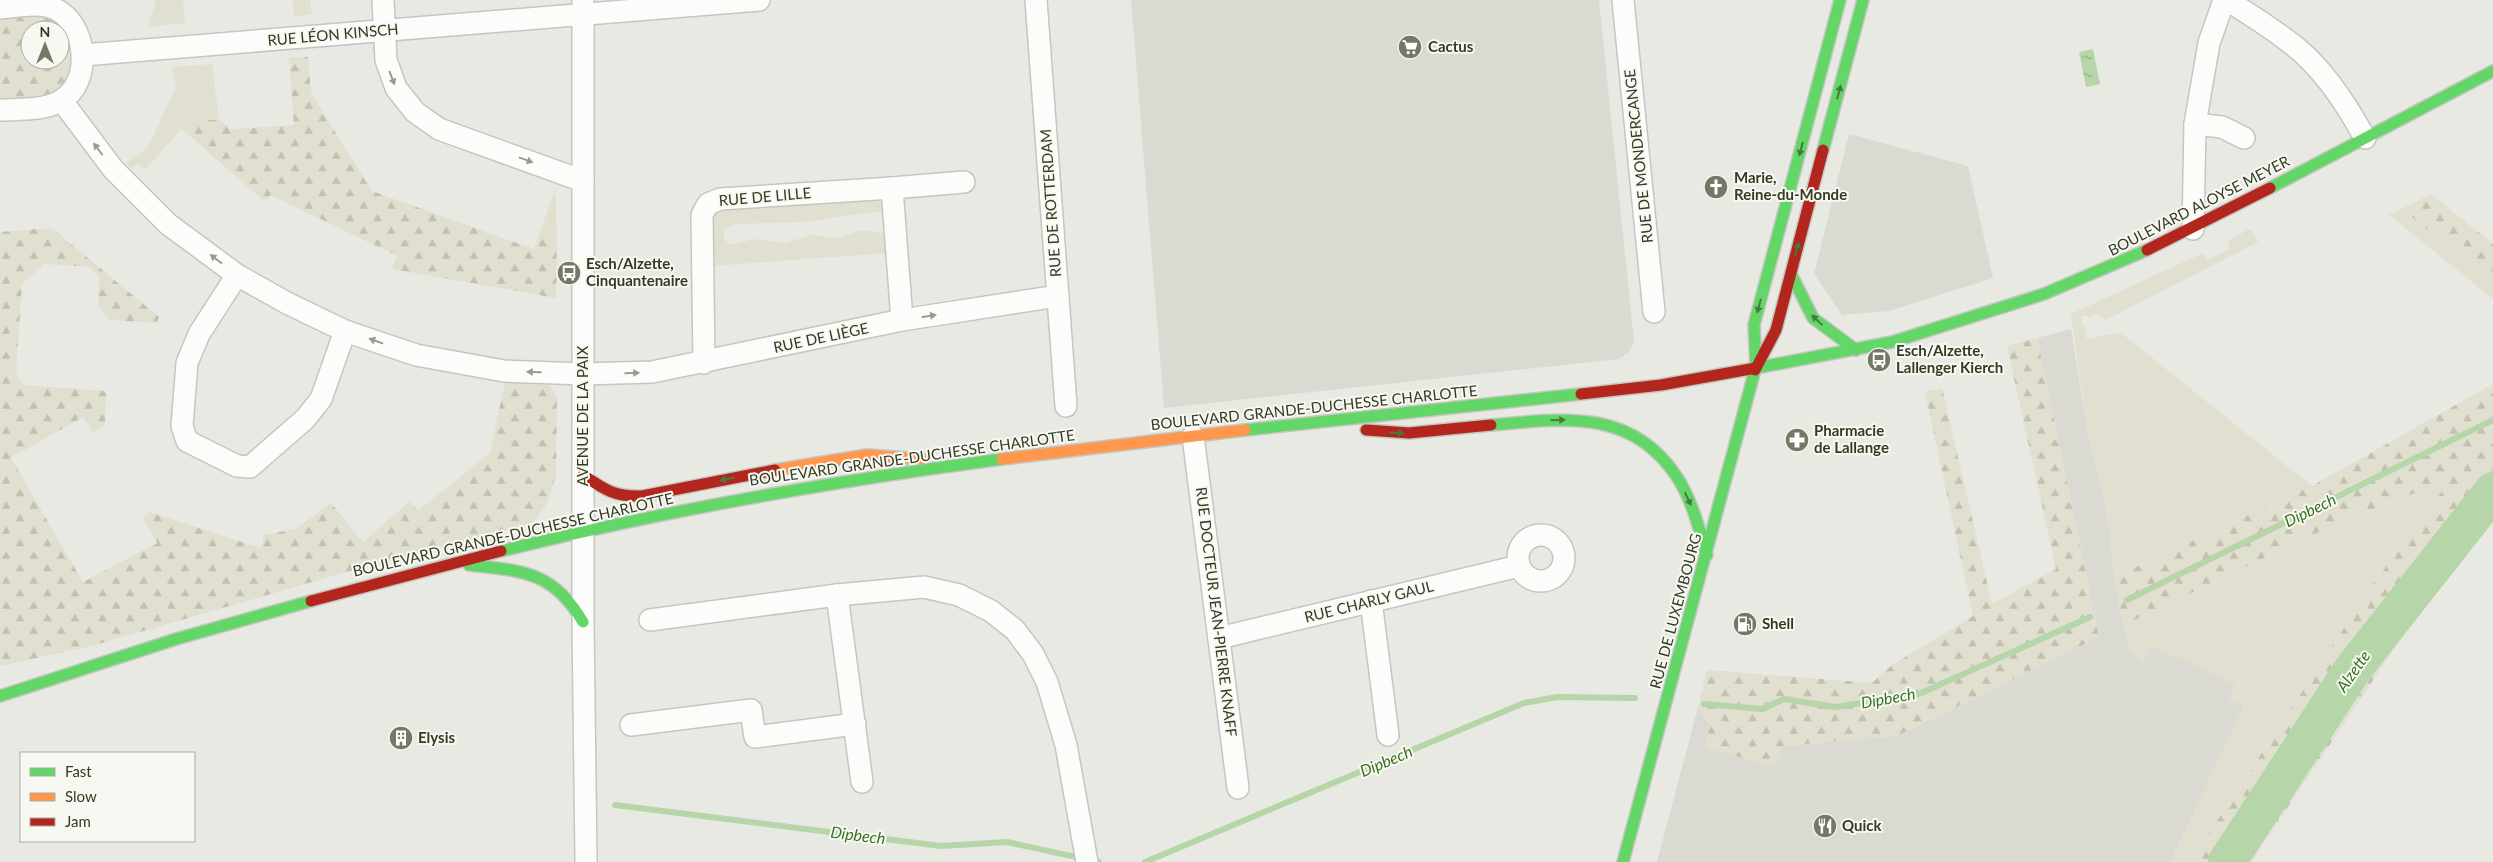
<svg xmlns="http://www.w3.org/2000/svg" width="2493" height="862" font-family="Lato,sans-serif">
<defs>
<pattern id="forest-firs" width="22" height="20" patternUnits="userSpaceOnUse" patternTransform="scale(1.25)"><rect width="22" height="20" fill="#e1dfcf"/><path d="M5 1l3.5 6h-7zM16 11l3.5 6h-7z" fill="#c2c0b1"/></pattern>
<pattern id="water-ripples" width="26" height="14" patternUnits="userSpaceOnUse" patternTransform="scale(1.25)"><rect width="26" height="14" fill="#b6d5a8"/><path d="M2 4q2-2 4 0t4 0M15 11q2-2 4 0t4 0" fill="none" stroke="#95ae88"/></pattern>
</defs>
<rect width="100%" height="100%" fill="#e9e9e4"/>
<!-- built -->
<g fill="#dadad2">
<polygon points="1131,0 1599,0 1634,342 1629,352 1619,359 1164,408"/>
<polygon points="1849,134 1968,166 1993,278 1889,311 1842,315 1814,274"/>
<polygon points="2071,329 2087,428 2110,527 2114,577 2129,650 2152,645 2235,684 2230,699 2244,707 2170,862 1657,862 1698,707 1709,724 1782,746 1897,736 2099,637 2037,338"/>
</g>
<!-- grass -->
<g fill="#e1dfcf">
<polygon points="156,0 183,0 185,23 148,27"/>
<polygon points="293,0 310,0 312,15 294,16"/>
<polygon points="212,64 219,120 189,120 145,170 138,163 132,169 126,163 148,147 176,87 172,67"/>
<polygon points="555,189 557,236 540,232"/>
<path d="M877,199L886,210L804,222L734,224L725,230C722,237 725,243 733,245L753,239L785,243L811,235L840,238L861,230L888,234L889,253L711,266V223L713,216L722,207Z"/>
<polygon points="2418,201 2412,217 2491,280 2493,279 2493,299 2389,215"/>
<polygon points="2247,230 2252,230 2258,242 2106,320 2097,313 2089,317 2086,315 2081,317 2082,325 2084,325 2087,339 2120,332 2312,486 2114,577 2110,527 2087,428 2071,314 2203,253 2207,260 2230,248 2227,242"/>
<polygon points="2452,479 2371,587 2190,862 2170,862 2244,707 2230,699 2235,684 2152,646 2143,662 2129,650 2124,625 2342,521"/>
</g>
<!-- forest -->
<g fill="url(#forest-firs)" fill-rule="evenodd">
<path d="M38,6L78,37L73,88L0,110V8ZM30,30H60V60H30Z"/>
<polygon points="308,57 311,93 372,191 534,249 540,232 557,236 556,298 392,269 397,256 271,195 265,202 181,128 190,120 219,120 231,129 294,125 289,58"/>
<polygon points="2431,194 2493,244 2493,279 2491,280 2412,217 2418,201"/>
<polygon points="52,228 159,317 157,323 110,320 98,306 99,276 89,267 44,264 22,284 16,373 24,385 106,391 105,425 93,432 83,417 11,458 83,582 157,543 143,518 150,512 261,548 264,535 295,529 331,503 363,542 410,501 418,511 490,453 505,382 549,385 557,396 556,476 546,505 532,524 350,571 92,646 0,666 0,232"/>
<polygon points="2037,338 2099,637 1897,736 1782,746 1776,767 1706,748 1709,724 1698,707 1707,670 1872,683 1892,665 1973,616 1925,392 1942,388 1992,604 2056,569 2007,346"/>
<polygon points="2493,384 2493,502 2251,862 2190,862 2371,587 2451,479 2342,521 2124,625 2114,577 2312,486"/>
</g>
<!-- water -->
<polygon fill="url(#water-ripples)" points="2093,49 2100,84 2086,87 2079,52"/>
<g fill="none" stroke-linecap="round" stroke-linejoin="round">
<!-- stream -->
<g stroke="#b6d5a8" stroke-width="6">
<polyline points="2127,600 2493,420"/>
<polyline points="1704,704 1763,709 1784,699 1835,707 1919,694 2090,617"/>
<polyline points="615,805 941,846 1007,842 1099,862"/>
<polyline points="1145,862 1524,703 1557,697 1635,698"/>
</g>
<!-- river -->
<polyline stroke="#b6d5a8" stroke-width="38" points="2227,862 2353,669 2493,491"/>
<!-- street casing -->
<g stroke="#c5c6c1" stroke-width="24">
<g id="street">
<polyline points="383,0 386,60 396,88 415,112 439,129 583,181"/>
<polyline points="583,0 583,622 586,862"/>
<polyline points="1036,0 1066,406"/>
<polyline points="1623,0 1654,312"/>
<path d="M2227,0C2247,13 2267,25 2285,39C2320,63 2345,102 2365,138"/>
<path d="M0,8C17,7 37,2 53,8C88,22 93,84 60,101C43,111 19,109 0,110"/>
<polyline points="83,55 759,0"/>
<polyline points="62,101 113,169 168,224 237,275 287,303 345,331 416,355 504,371 583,374 652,372 902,320 1058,296"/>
<polyline points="2195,124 2222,127 2244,138"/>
<polyline points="892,188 964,182"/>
<polyline points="2193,229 2195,124 2209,43 2224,0"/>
<polyline points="237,275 199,334 187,363 182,426 187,441 237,466 250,467 305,419 321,399 345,331"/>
<polyline points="704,363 702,215 708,204 720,199 892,188 902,320"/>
<polyline points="1193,436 1238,788"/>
<circle cx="1541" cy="558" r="23"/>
<polyline points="837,595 862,782"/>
<polyline points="1371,601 1388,735"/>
<polyline points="650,620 837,595 924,587 959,595 991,611 1015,630 1033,654 1047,682 1066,745 1087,862"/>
<polyline points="1219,638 1519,566"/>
<polyline points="631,725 751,710 755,737 855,724"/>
</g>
</g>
<!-- fast casing -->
<g stroke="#c5c6c0" stroke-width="14">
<g id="fast">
<polyline points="1823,150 1863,0"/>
<polyline points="2270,188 2493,71"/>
<polyline points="1791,274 1813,318 1856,350"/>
<polyline points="1756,367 1754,325 1840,0"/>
<polyline points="1756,368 1892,342 2044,294 2147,250"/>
<path d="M1491,425C1561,419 1631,407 1677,477C1692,500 1699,529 1707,555"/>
<polyline points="1245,430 1581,394"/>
<path d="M501,551C667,510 834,481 1002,459"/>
<path d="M469,565C523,571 553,571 583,622"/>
<polyline points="0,696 176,639 311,601"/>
<polyline points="1623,862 1755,370"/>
</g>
</g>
<!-- slow casing -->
<g stroke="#c5c6c0" stroke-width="14">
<g id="slow">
<polyline points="1002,459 1245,430"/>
<polyline points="775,470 867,455 922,459"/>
</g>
</g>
<!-- jam casing -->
<g stroke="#c5c6c0" stroke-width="14">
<g id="jam">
<polyline points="2147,250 2270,188"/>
<polyline points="1755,370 1776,330 1823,150"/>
<polyline points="1581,394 1661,385 1756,368"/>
<polyline points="1366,430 1409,433 1491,425"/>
<path d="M583,475C605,490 615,497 642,496L775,470"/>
<polyline points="311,601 501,551"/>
</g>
</g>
<!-- street -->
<use href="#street" stroke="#fcfcfb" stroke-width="21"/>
<!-- fast -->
<use href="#fast" stroke="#63d668" stroke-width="11"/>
<!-- slow -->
<use href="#slow" stroke="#ff974d" stroke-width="11"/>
<!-- jam -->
<use href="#jam" stroke="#b3261e" stroke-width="11"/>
</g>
<!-- one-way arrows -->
<defs><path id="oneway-solid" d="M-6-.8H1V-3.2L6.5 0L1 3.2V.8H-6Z" transform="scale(1.25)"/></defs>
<g fill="#989c8f">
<use href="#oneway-solid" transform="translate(392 78) rotate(69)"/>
<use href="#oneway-solid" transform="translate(98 149) rotate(-127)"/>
<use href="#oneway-solid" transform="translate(526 160) rotate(20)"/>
<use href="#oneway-solid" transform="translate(216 259) rotate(-143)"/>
<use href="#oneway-solid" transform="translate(929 316) rotate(-9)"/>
<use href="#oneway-solid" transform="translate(376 341) rotate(-161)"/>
<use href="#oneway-solid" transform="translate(534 372) rotate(-178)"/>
<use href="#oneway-solid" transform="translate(632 373) rotate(-1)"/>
</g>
<g fill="#47793f">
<use href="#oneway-solid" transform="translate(1839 92) rotate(-75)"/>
<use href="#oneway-solid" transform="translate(1801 149) rotate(105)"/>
<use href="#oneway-solid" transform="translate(1797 249) rotate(-75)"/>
<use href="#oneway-solid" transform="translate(1759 306) rotate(105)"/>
<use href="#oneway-solid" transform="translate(1817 320) rotate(-137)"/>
<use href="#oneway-solid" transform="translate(1558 420) rotate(-1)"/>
<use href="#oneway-solid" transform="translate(1397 433) rotate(4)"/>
<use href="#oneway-solid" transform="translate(727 479) rotate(168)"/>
<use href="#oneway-solid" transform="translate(1688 499) rotate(65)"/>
</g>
<!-- icons -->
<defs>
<g id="supermarket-disc" transform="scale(1.25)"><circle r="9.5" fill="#737867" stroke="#f8f8f2"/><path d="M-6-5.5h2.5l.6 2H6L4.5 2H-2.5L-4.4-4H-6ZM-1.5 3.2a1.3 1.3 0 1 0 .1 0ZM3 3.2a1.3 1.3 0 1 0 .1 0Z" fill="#fff"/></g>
<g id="church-disc" transform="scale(1.25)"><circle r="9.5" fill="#737867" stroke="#f8f8f2"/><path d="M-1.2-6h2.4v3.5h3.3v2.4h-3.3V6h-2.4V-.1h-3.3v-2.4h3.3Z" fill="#fff"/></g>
<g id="bus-disc" transform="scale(1.25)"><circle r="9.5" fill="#737867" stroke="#f8f8f2"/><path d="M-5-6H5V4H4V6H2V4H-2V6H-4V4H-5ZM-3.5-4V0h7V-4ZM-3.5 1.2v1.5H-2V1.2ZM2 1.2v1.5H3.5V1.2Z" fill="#fff"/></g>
<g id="pharmacy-disc" transform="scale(1.25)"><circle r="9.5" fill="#737867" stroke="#f8f8f2"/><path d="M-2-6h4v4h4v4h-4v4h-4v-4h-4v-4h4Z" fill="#fff"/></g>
<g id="fuel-disc" transform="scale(1.25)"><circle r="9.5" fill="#737867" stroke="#f8f8f2"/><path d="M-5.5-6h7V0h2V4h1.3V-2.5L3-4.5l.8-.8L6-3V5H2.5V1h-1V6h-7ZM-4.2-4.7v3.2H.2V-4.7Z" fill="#fff"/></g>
<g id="building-disc" transform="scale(1.25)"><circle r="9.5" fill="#737867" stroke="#f8f8f2"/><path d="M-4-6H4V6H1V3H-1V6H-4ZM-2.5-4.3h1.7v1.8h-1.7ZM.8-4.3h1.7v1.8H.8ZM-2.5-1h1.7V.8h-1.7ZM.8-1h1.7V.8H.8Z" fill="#fff"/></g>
<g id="restaurant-disc" transform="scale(1.25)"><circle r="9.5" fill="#737867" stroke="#f8f8f2"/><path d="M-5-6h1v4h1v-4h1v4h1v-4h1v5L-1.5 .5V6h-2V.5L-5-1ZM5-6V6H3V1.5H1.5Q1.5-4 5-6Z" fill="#fff"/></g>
</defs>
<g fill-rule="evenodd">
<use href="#supermarket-disc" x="1410" y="47"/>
<use href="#church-disc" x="1716" y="187"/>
<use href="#bus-disc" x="569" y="273"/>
<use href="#bus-disc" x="1879" y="360"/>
<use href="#pharmacy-disc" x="1797" y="440"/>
<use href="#fuel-disc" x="1745" y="624"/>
<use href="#building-disc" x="401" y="738"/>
<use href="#restaurant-disc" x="1825" y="826"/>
</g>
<g text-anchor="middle" stroke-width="4" stroke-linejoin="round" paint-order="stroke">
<!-- street labels -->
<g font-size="15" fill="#343b23" stroke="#f8f8f2">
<text transform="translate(333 35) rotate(-5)" y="5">RUE LÉON KINSCH</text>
<text transform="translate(1639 156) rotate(-96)" y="5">RUE DE MONDERCANGE</text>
<text transform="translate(765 197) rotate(-5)" y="5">RUE DE LILLE</text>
<text transform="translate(1051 203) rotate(-94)" y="5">RUE DE ROTTERDAM</text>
<text transform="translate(2199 206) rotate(-27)" y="5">BOULEVARD ALOYSE MEYER</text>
<text transform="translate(821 338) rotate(-12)" y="5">RUE DE LIÈGE</text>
<text transform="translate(1314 408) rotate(-6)" y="5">BOULEVARD GRANDE-DUCHESSE CHARLOTTE</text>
<text transform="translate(583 416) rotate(-90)" y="5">AVENUE DE LA PAIX</text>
<text transform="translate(912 458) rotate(-8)" y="5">BOULEVARD GRANDE-DUCHESSE CHARLOTTE</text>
<text transform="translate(513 535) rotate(-13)" y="5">BOULEVARD GRANDE-DUCHESSE CHARLOTTE</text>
<text transform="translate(1369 602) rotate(-14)" y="5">RUE CHARLY GAUL</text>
<text transform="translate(1676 611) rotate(-75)" y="5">RUE DE LUXEMBOURG</text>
<text transform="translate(1216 612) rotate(83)" y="5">RUE DOCTEUR JEAN-PIERRE KNAFF</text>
</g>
<!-- poi labels -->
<g font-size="15" font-weight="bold" fill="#343b23" stroke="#f8f8f2" text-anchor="start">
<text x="1428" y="52">Cactus</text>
<text x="1734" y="183">Marie,<tspan x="1734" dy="17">Reine-du-Monde</tspan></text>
<text x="586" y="269">Esch/Alzette,<tspan x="586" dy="17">Cinquantenaire</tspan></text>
<text x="1896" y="356">Esch/Alzette,<tspan x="1896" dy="17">Lallenger Kierch</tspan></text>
<text x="1814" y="436">Pharmacie<tspan x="1814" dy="17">de Lallange</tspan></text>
<text x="1762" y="629">Shell</text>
<text x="418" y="743">Elysis</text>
<text x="1842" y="831">Quick</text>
</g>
<!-- water labels -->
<g font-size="16" font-style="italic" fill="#387222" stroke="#f8f8f2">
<text transform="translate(2310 510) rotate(-26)" y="6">Dipbech</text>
<text transform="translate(2353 671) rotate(-55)" y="6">Alzette</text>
<text transform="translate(1888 698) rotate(-10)" y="6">Dipbech</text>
<text transform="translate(1386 761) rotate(-23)" y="6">Dipbech</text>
<text transform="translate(858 835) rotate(7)" y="6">Dipbech</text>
</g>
</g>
<!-- legend -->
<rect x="20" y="752" width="175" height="90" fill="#f8f8f2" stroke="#aaac9f"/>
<rect x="30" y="768" width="25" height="8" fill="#63d668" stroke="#aaac9f"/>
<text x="65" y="777" font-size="15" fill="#343b23">Fast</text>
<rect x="30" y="793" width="25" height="8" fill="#ff974d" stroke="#aaac9f"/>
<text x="65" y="802" font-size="15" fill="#343b23">Slow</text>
<rect x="30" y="818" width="25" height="8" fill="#b3261e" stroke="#aaac9f"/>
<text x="65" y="827" font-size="15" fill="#343b23">Jam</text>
<!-- north arrow -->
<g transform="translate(45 45)"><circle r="24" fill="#f8f8f2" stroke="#aaac9f"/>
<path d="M0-4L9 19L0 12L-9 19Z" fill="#737867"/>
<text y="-8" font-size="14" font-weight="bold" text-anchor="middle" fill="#343b23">N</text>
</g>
</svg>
